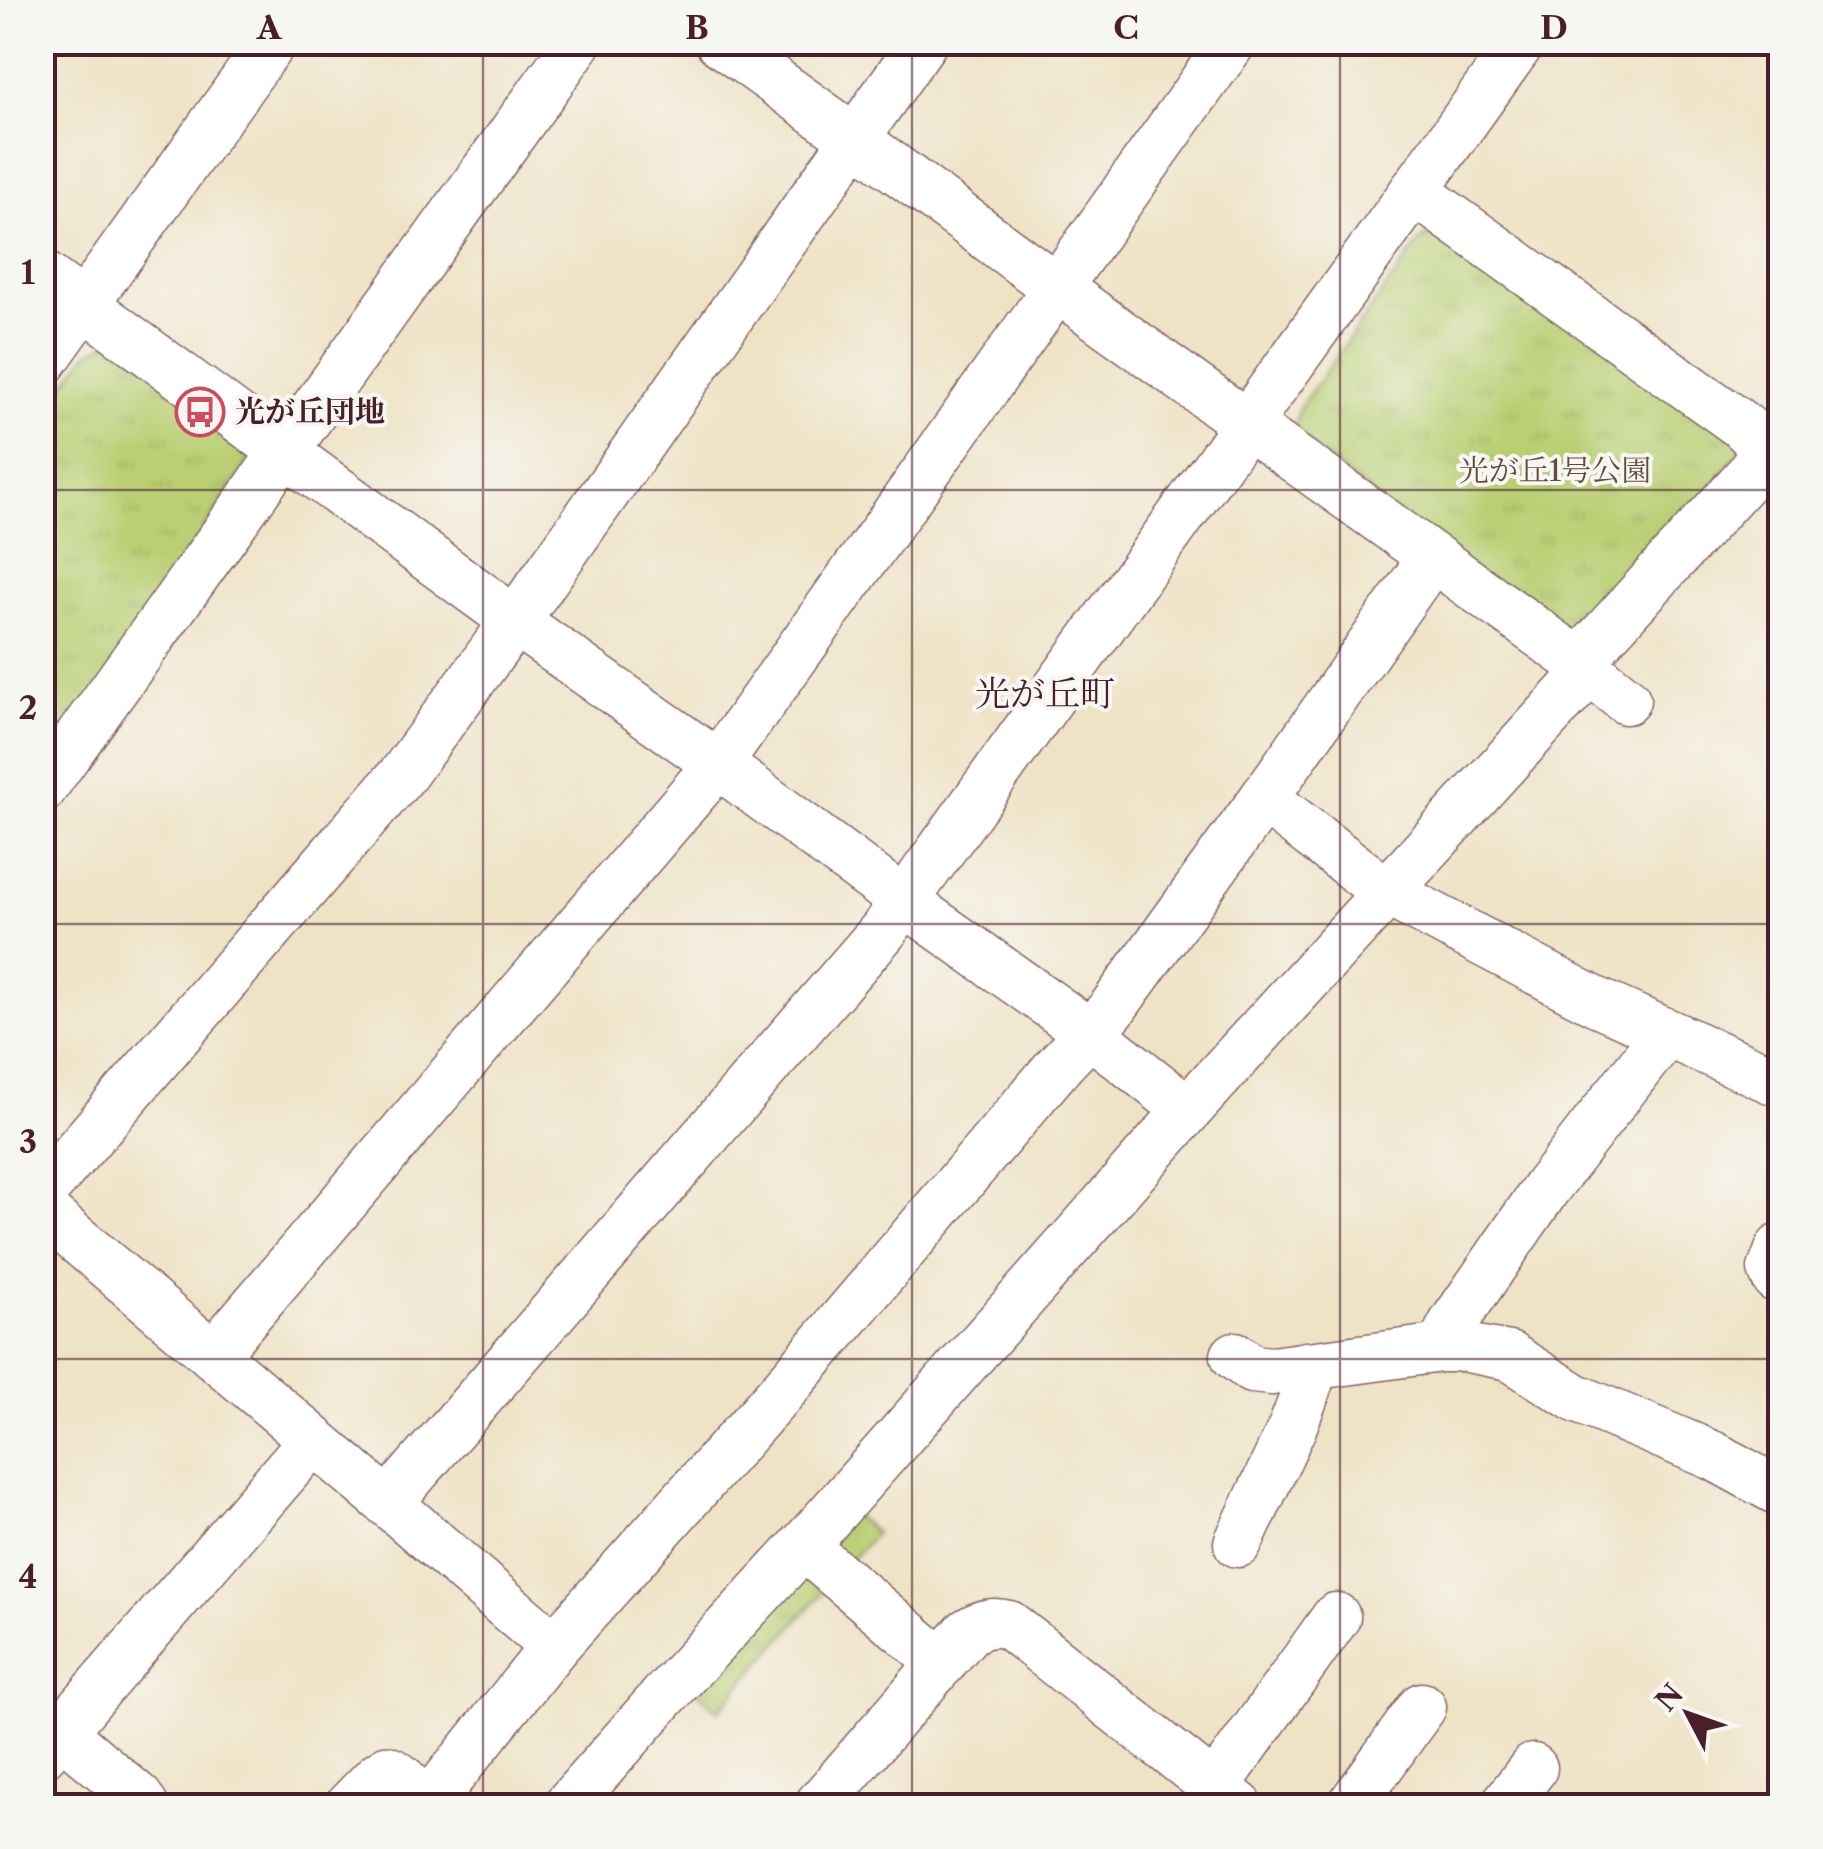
<svg xmlns="http://www.w3.org/2000/svg" width="1823" height="1849" font-family="'Libre Caslon Text','Noto Serif JP',serif">
<defs>
<pattern id="park-tufts" width="24" height="20" patternUnits="userSpaceOnUse" patternTransform="scale(2.5)"><rect width="24" height="20" fill="#bacf73"/><path d="M3 7l-1-3M5 7V3M7 7l1-3M15 17l-1-3M17 17v-4M19 17l1-3" fill="none" stroke="#a1b164"/></pattern>
</defs>
<rect width="100%" height="100%" fill="#f6f6f2"/>
<filter id="ink" filterUnits="userSpaceOnUse"><feTurbulence type="fractalNoise" baseFrequency=".01" numOctaves="2"/><feDisplacementMap in="SourceGraphic" scale="20" xChannelSelector="R" yChannelSelector="G"/><feConvolveMatrix kernelMatrix="1 2 1 2 8 2 1 2 1" color-interpolation-filters="sRGB"/></filter>
<filter id="wash" filterUnits="userSpaceOnUse"><feTurbulence type="fractalNoise" baseFrequency=".0048" numOctaves="4" result="noise"/><feDisplacementMap in="SourceGraphic" scale="40" xChannelSelector="R" yChannelSelector="G"/><feGaussianBlur stdDeviation="2.25" result="paint"/><feColorMatrix in="noise" values="0 0 0 0 0 0 0 0 0 0 0 0 0 0 0 0 0 1.4 0 .05"/><feComposite in="paint" operator="in"/></filter>
<g filter="url(#wash)">
<rect width="100%" height="100%" fill="#efe3c6"/>
<!-- park -->
<g fill="url(#park-tufts)" stroke="#82774f" stroke-width="2.5">
<polygon points="1444,234 1747,441 1579,662 1295,433 1298,410 1423,237"/>
<polygon points="113,340 258,447 63,746 43,732 43,415 88,353"/>
<polygon points="849,1511 875,1533 718,1711 691,1686"/>
</g>
</g>
<g filter="url(#ink)">
<g fill="none" stroke-linecap="round" stroke-linejoin="round">
<!-- minor casing -->
<g stroke="#846461" stroke-width="51">
<g id="minor">
<polyline points="720,42 854,138 1057,288 1579,662 1626,700"/>
<path d="M1414,191L1743,426C1761,441 1764,453 1751,473L1579,662"/>
<polyline points="42,274 515,621 718,764 905,902 1090,1033 1188,1110"/>
<polyline points="42,363 272,42"/>
<polyline points="42,789 578,42"/>
<polyline points="1264,798 1373,882 1395,896 1595,1001 1780,1083"/>
<polyline points="42,1192 404,773 515,621 923,42"/>
<polyline points="42,1210 388,1503 554,1647"/>
<polyline points="1780,1248 1772,1269 1776,1278 1780,1281"/>
<polyline points="1449,1348 1448,1333 1454,1322 1547,1187 1659,1042 1664,1032"/>
<polyline points="213,1355 718,764 1232,42"/>
<polyline points="1235,1356 1252,1369 1272,1371 1441,1348 1462,1347 1509,1356 1576,1398 1714,1456 1780,1492"/>
<polyline points="388,1503 883,931 1521,42"/>
<polyline points="1238,1543 1292,1428 1308,1386 1306,1366"/>
<polyline points="803,1546 942,1663"/>
<polyline points="61,1732 139,1798 144,1806"/>
<polyline points="42,1754 313,1440"/>
<polyline points="1215,1787 1336,1617"/>
<path d="M349,1806L378,1776L387,1770C410,1778 412,1801 439,1803"/>
<polyline points="441,1806 439,1793 445,1783 554,1647 792,1380 1062,1062 1111,1010 1264,798 1432,558"/>
<polyline points="567,1806 663,1697 803,1546 1188,1110 1590,670"/>
<path d="M818,1806L968,1632C983,1623 993,1621 1009,1625L1239,1806"/>
<polyline points="1351,1806 1422,1707"/>
<polyline points="1504,1806 1533,1768"/>
</g>
</g>
<!-- minor -->
<use href="#minor" stroke="#fff" stroke-width="48"/>
</g>
</g>
<!-- grid -->
<path fill="none" stroke="#4a1f2b" stroke-width="2.5" stroke-opacity="0.55" d="M483,42V1806M912,42V1806M1340,42V1806M42,490H1780M42,924H1780M42,1359H1780"/>
<!-- icons -->
<defs>
<g id="bus-ring" transform="scale(2.5)"><circle r="9.5" fill="#f6f6f2" stroke="#d1495b" stroke-width="1.5"/><path d="M-5-6H5V4H4V6H2V4H-2V6H-4V4H-5ZM-3.5-4V0h7V-4ZM-3.5 1.2v1.5H-2V1.2ZM2 1.2v1.5H3.5V1.2Z" fill="#d1495b"/></g>
</defs>
<g fill-rule="evenodd">
<use href="#bus-ring" x="200" y="412"/>
</g>
<g text-anchor="middle" stroke-width="8" stroke-linejoin="round" paint-order="stroke">
<!-- poi labels -->
<g font-size="30" font-weight="bold" fill="#4a1f2b" stroke="#f6f6f2" text-anchor="start">
<text x="235" y="422">光が丘団地</text>
</g>
<!-- park labels -->
<g font-size="30" fill="#664b3d" stroke="#f6f6f2">
<text x="1555" y="481">光が丘1号公園</text>
</g>
<!-- quarter labels -->
<g font-size="35" fill="#4a1f2b" stroke="#f6f6f2">
<text x="1045" y="706">光が丘町</text>
</g>
</g>
<!-- margin -->
<rect width="1823" height="1849" fill="none" stroke="#f6f6f2" stroke-width="110"/>
<!-- north arrow -->
<g transform="translate(1688 1714) rotate(311)" stroke="#f6f6f2" stroke-width="8" paint-order="stroke">
<path d="M0-8L18 38L0 25L-18 38Z" fill="#4a1f2b"/>
<text y="-15" font-size="28" font-weight="bold" text-anchor="middle" fill="#4a1f2b">N</text>
</g>
<rect x="55" y="55" width="1713" height="1739" fill="none" stroke="#4a1f2b" stroke-width="4"/>
<g font-size="32" text-anchor="middle" font-weight="bold" fill="#4a1f2b">
<text x="269" y="39">A</text>
<text x="697" y="39">B</text>
<text x="1126" y="39">C</text>
<text x="1554" y="39">D</text>
<text x="28" y="284">1</text>
<text x="28" y="719">2</text>
<text x="28" y="1153">3</text>
<text x="28" y="1588">4</text>
</g>
</svg>
